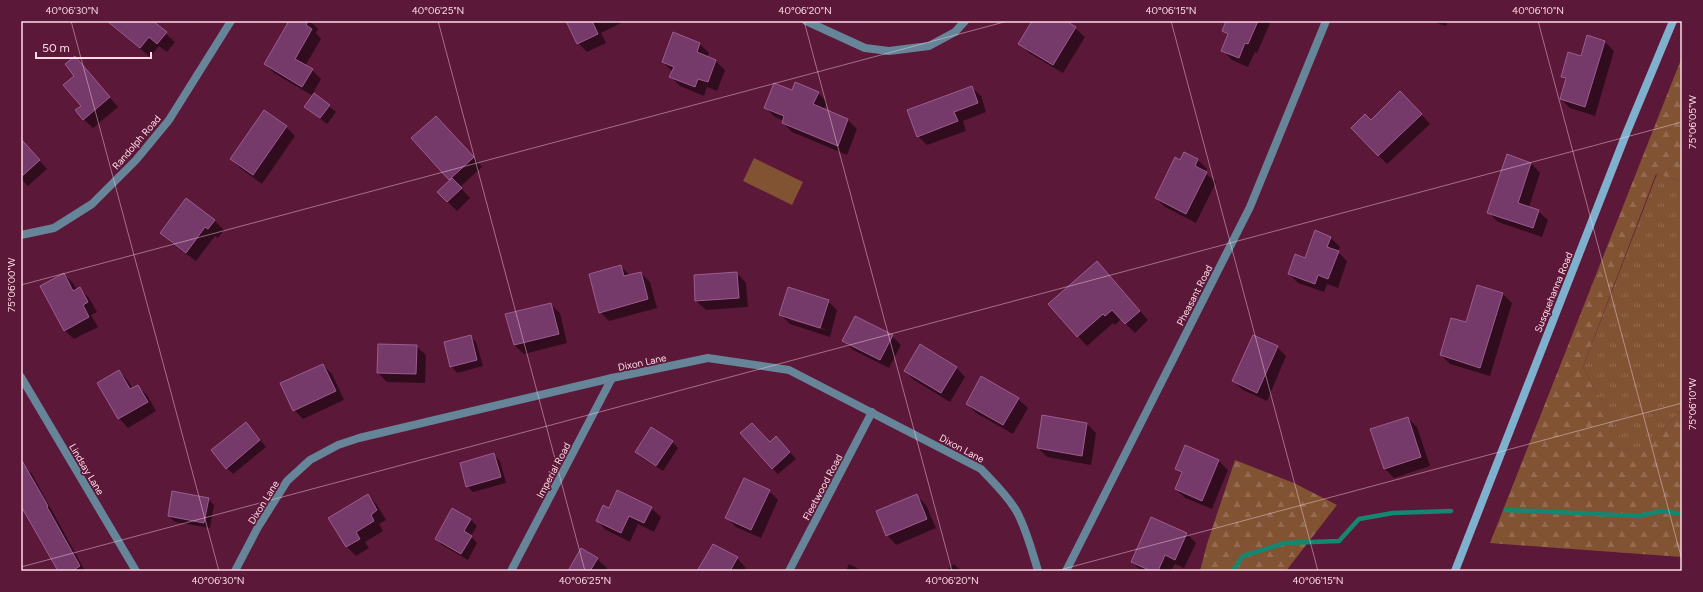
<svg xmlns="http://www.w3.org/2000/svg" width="1703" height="592" font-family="Figtree,sans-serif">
<defs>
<pattern id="grass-tufts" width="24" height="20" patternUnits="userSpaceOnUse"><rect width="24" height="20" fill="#815333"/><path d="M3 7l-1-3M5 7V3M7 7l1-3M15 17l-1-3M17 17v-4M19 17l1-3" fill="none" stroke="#946b51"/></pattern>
<pattern id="forest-firs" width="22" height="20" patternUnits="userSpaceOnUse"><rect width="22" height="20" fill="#815333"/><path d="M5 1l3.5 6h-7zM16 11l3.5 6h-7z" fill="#946b51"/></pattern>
</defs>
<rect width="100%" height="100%" fill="#5c1839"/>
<!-- grass -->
<polygon fill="url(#grass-tufts)" points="1657,174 1682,181 1682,409 1634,463 1583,367"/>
<!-- forest -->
<g fill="url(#forest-firs)">
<polygon points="1682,57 1682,181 1656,174 1583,367 1634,462 1682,409 1682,557 1490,543"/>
<polygon points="1235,460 1294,483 1337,505 1286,571 1200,571 1207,544"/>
</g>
<!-- pitch -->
<polygon fill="#815333" points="754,158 803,182 792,205 743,181"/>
<!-- shadow -->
<g fill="#0007" fill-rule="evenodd">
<polygon points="108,21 152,21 175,42 167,52 159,46 150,57"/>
<polygon points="290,21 310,21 318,29 316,33 321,39 305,66 312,70 321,79 313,93 336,112 327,124 305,106 313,96 274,73 265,64"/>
<polygon points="567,21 620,21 621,23 601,33 606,43 587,52 578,43"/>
<polygon points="1033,21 1064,21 1075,28 1085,37 1063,73 1029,53 1020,43"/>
<polygon points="1227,21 1271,21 1257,53 1255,52 1248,67 1232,60 1222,50 1228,36 1223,31"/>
<polygon points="1430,21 1448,21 1446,26"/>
<polygon points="1605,42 1614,51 1595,116 1570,108 1561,99 1566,81 1562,76 1581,57"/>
<polygon points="700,44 709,53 707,57 716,61 725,70 717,91 707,87 704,96 680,86 671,77 672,71 663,62"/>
<polygon points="75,57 118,107 93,128 83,119 76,76"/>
<polygon points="971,87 981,96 986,112 963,121 966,131 927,145 918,136"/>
<polygon points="792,91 818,93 827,102 824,110 848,120 857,129 847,155 792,132 783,123 784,121 775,117 765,107"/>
<polygon points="1410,102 1430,124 1387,164 1378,155"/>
<polygon points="445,126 482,167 460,187 470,198 457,211 447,201 451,180 413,138"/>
<polygon points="286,127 295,136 262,184 240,168 231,159"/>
<polygon points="21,140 47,169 28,186 21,179"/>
<polygon points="1185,153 1198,160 1207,169 1205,173 1216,182 1196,223 1165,207 1156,198"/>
<polygon points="1531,163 1540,173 1529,207 1538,211 1548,220 1542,237 1498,222 1488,212"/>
<polygon points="214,220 224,230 218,238 215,236 196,261 171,243 162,233"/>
<polygon points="1330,237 1340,247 1338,252 1347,261 1338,288 1327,284 1324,292 1298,283 1289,274"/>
<polygon points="621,266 630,276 641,273 650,282 657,308 609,321 600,312"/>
<polygon points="1106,272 1148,320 1135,333 1121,319 1115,325 1113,323 1087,346 1049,304"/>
<polygon points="737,273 746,283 748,307 706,310 696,301 695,276"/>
<polygon points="64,274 73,283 77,290 80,289 89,298 97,312 91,315 98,327 74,339 64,330"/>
<polygon points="1478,286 1503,294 1512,303 1490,376 1450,364 1441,355 1466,324"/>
<path d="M828,301L837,310L830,337L790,324L781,315ZM790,318L825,329V330L790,320Z"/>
<polygon points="550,304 560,313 567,343 524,354 514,345"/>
<polygon points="470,336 476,342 483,366 457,373 451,366"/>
<polygon points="892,336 901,345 889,368 853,350 844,341"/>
<polygon points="416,346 426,355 425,383 387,382 378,373"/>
<polygon points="1277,347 1286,356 1267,401 1243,390 1233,381"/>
<polygon points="323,365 332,374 344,400 303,419 294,410"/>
<polygon points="956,367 965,377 950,402 914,380 905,371"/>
<polygon points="119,371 128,381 133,389 137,386 147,395 156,411 128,428 119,418"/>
<polygon points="982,378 1018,399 1028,408 1013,434 976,413 967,404"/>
<polygon points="1408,418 1417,427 1430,466 1394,478 1385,469"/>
<polygon points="1087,424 1096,433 1091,465 1047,457 1038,448"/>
<polygon points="252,429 266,447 233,474 227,468"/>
<polygon points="672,442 678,448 663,471 642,458 636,452"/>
<polygon points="770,443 783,444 796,459 778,474 772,468"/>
<polygon points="1186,447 1219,461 1228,470 1212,509 1185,498 1176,489 1182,474 1176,468"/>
<polygon points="494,455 500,461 506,483 473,492 467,486"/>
<polygon points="24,466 32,474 85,571 59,571 21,504 21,468"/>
<polygon points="769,491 778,500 761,538 736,527 727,518"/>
<polygon points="368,495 377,505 386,520 379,524 383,531 365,542 369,548 356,556 347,547 330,518"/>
<polygon points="917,496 926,505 936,528 896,545 887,535"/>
<polygon points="208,499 214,505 210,528 175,522 169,516"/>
<polygon points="651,508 661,517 654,532 638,524 630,542 606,530 597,521 609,509"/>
<polygon points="452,509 471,520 477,526 471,536 477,543 468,560 442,545 436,539"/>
<polygon points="1187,534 1196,543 1184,568 1175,564 1171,571 1141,571 1132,562"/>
<polygon points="737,558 746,568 744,571 698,571"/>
<polygon points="597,559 607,568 605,571 570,571"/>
<polygon points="849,564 863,571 846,571"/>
<polygon points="954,564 961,571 946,571"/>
</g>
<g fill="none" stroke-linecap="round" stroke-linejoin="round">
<!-- stream -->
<g stroke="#158771" stroke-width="4.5">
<polyline points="1506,510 1639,516 1662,511 1682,514"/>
<polyline points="1233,571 1243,556 1285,543 1339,541 1359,519 1393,513 1451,511"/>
</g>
</g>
<!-- building -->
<g fill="#753a69" stroke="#9c5d8f">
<polygon points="107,21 153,21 167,32 157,44 149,37 140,48"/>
<polygon points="289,21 308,21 306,25 312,29 295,59 313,69 302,87 264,64"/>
<polygon points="566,21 592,21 598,34 577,44"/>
<polygon points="1032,21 1066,21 1076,27 1053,65 1018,44"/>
<polygon points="1226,21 1258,21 1248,44 1245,43 1239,58 1221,51 1228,34 1222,31"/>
<polygon points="673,32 700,43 697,52 716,60 708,82 698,79 695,87 669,77 674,67 662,62"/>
<polygon points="1587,35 1605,41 1585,107 1560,99 1566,78 1561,77 1568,52 1581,56"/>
<polygon points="75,56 110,97 83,120 75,110 81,106 63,85 74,76 65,64"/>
<polygon points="795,82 819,92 813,104 848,119 838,146 782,123 784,116 764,108 774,83 792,90"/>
<polygon points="972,86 978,103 954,112 958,121 917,137 907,110"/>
<polygon points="1400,91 1422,114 1378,156 1351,128 1365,114 1371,120"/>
<polygon points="314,93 330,105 320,118 304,107"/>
<polygon points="264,110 287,126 253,175 230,159"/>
<polygon points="436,116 474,157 449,180 411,138"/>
<polygon points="21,139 40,160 21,177"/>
<polygon points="1184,152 1198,159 1195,166 1207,172 1186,214 1155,198 1175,157 1180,160"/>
<polygon points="1507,154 1531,163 1518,203 1539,210 1533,228 1487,213"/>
<polygon points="452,178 462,188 447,202 437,192"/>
<polygon points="186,198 215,220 208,229 205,227 186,253 160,233"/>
<polygon points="1315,230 1331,237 1327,247 1339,251 1328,279 1318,275 1315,284 1288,274 1295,254 1305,258"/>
<polygon points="1097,261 1140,311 1125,324 1112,310 1105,316 1103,314 1077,337 1048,304"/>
<polygon points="621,265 624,276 641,272 648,299 599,313 589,274"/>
<polygon points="737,272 739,298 695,301 694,275"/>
<polygon points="64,273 73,291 80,287 88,302 83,305 89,317 64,331 40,286"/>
<polygon points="1477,285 1503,293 1480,368 1440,355 1451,318 1466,322"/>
<polygon points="788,287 829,300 820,328 779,315"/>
<polygon points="551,303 559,334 514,345 505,314"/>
<polygon points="855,316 893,335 880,360 842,341"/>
<polygon points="471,335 477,360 450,367 444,342"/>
<polygon points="1253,335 1278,346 1257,393 1232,381"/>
<polygon points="378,344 417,345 416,374 377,373"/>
<polygon points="920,344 957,367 941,393 904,371"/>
<polygon points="323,364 336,391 293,411 280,383"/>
<polygon points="119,370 130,389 138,385 148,402 118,419 97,383"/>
<polygon points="981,376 1019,398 1003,425 966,404"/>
<polygon points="1042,415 1087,423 1082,456 1037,448"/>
<polygon points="1408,417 1421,457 1384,469 1370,429"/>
<polygon points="246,422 260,440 226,469 211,450"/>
<polygon points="752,423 770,442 776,436 790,452 772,469 740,433"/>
<polygon points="651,427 673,441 656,466 635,452"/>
<polygon points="1185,445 1219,460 1202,501 1175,489 1182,472 1175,469"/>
<polygon points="494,453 501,477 466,487 460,463"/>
<polygon points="21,459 48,506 47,507 80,566 72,571 58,571 21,506"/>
<polygon points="744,478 770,490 751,530 725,518"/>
<polygon points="617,490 652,507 644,523 629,516 621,533 596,521 603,505 609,508"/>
<polygon points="172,491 209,498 204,523 168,516"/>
<polygon points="368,494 377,510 371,515 374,521 356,532 360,539 346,547 328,518"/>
<polygon points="917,494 927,519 886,536 876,511"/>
<polygon points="452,508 471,519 464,531 472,536 461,554 435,539"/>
<polygon points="1151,517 1187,533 1175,560 1165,555 1158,571 1151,571 1131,562"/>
<polygon points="713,544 738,557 730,571 697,571"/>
<polygon points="581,548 598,558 590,571 568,571"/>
</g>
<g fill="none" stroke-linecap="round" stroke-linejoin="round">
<!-- street -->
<g stroke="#668598" stroke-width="8">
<polyline points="806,21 865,48 889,51 929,46 955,32 965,21"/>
<polyline points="21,235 54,228 92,204 136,160 169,120 231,21"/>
<polyline points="21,377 136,571"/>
<path d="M235,571L258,527L287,481L310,460L338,445L359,438L612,378L708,358L789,370L981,469C994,483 1008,496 1017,512C1027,531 1032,551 1038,571"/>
<polyline points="511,571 612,378"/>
<polyline points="789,571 872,412"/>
<polyline points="1066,571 1250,207 1326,21"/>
</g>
<!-- secondary -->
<polyline stroke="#7fb1cf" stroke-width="8" points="1455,571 1626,134 1673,21"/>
</g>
<!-- ticks -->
<path fill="none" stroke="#fddae6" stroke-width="1" stroke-opacity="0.45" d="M71,21L219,571M438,21L585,571M804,21L952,571M1171,21L1318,571M1538,21L1682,560M21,285L1008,21M21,567L1682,122M1056,571L1682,403"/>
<g text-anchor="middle" stroke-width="3.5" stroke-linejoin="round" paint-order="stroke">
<!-- street labels -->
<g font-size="10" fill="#fddae6" stroke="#5c1839">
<text transform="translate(136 142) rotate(-49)" y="4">Randolph Road</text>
<text transform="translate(1553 292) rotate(-68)" y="4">Susquehanna Road</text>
<text transform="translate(1194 295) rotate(-63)" y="4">Pheasant Road</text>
<text transform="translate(642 362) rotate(-12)" y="4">Dixon Lane</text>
<text transform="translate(962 448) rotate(28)" y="4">Dixon Lane</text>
<text transform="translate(87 469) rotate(59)" y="4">Lindsay Lane</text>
<text transform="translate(553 470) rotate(-62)" y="4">Imperial Road</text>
<text transform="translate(822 487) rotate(-62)" y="4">Fleetwood Road</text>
<text transform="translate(263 502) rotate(-58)" y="4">Dixon Lane</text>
</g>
</g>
<!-- border -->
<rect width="1703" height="592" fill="none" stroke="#5c1839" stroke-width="44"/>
<!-- scale -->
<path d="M36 52v6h115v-6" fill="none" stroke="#fddae6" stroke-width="2"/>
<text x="42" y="52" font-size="12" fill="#fddae6" stroke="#5c1839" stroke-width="3" paint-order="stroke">50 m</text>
<rect x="22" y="22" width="1659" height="548" fill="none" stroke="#fddae6" stroke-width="1.5"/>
<g font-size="10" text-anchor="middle" fill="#fddae6">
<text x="72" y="14">40°06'30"N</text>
<text x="438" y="14">40°06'25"N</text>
<text x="805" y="14">40°06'20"N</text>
<text x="1171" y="14">40°06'15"N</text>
<text x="1538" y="14">40°06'10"N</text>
<text transform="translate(1692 122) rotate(-90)" y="4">75°06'05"W</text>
<text transform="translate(11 285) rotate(-90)" y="4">75°06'00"W</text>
<text transform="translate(1692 404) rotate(-90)" y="4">75°06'10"W</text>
<text x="218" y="584">40°06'30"N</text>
<text x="585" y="584">40°06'25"N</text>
<text x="952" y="584">40°06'20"N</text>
<text x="1318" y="584">40°06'15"N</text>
</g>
</svg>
